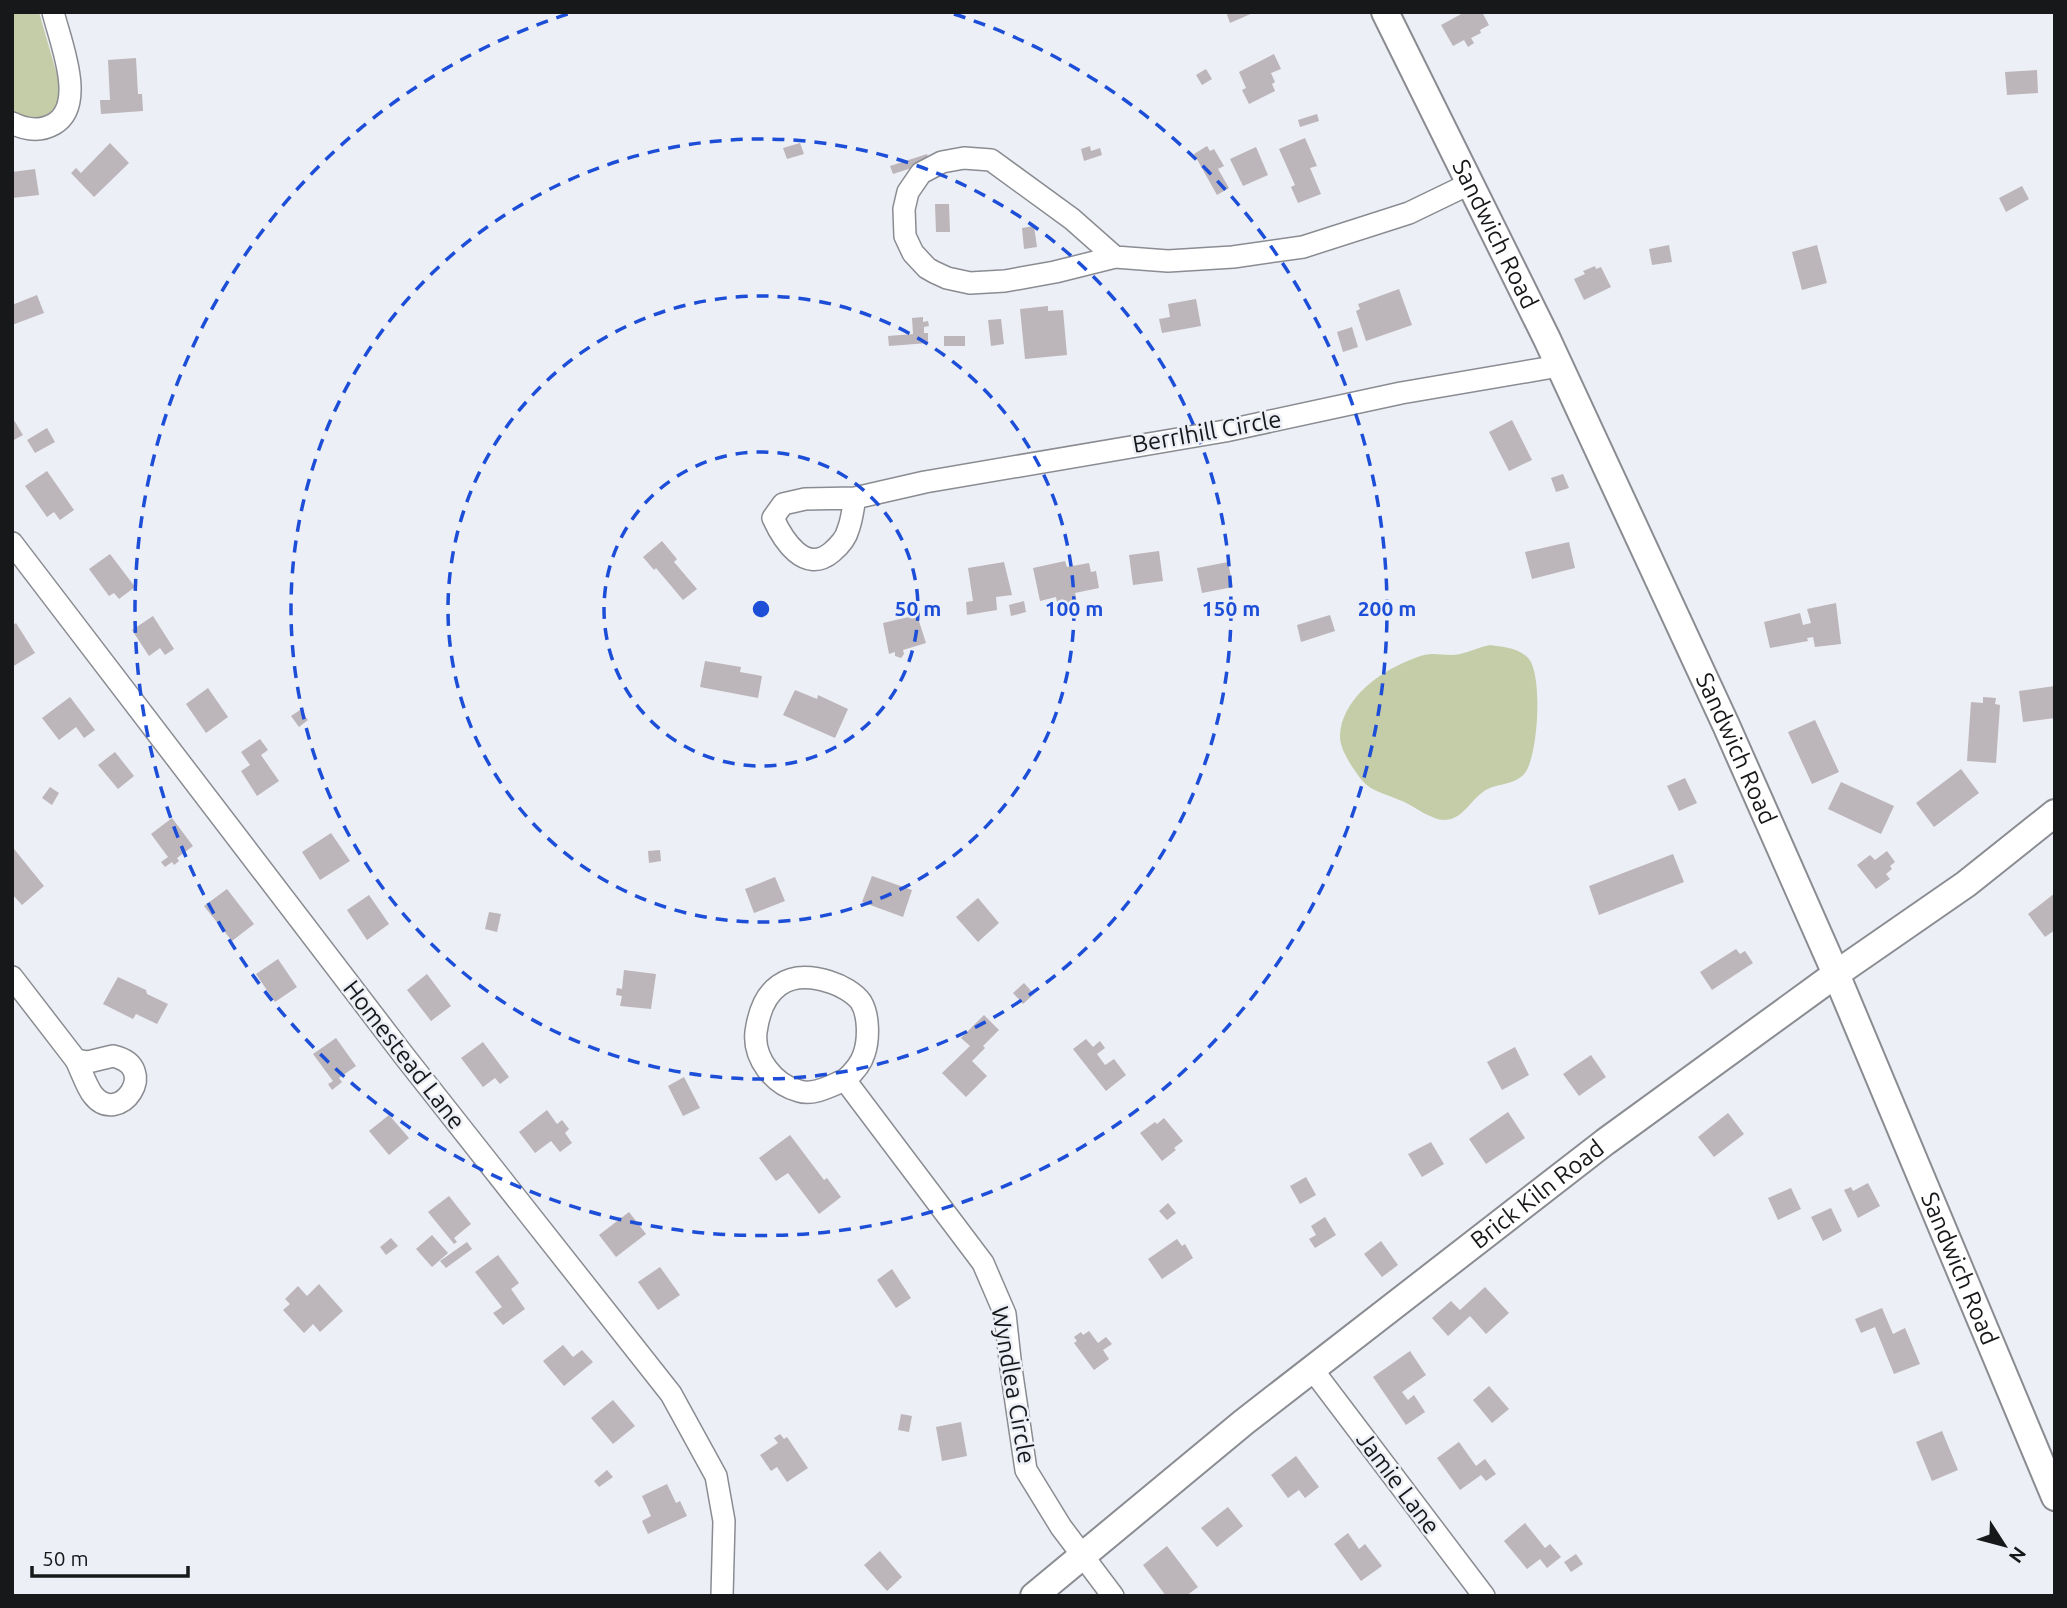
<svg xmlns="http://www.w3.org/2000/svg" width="2067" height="1608" font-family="Ubuntu,sans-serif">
<rect width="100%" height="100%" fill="#edeff6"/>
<!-- green -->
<g fill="#c5cda8">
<path d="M12,12H39L60,85V103C47,119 30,125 12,110Z"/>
<path d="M1490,645C1503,647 1520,648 1529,659C1543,677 1538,756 1525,773C1513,787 1496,782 1483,792C1470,801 1463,819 1445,820C1431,820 1414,806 1402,801C1393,797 1374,791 1368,786C1361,781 1356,772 1351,765C1346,756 1340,747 1340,736C1341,702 1375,675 1403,663C1412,659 1423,654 1433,654C1442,654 1451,656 1460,654C1470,652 1479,647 1490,645Z"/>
</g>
<!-- building -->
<g fill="#bcb5b9">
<polygon points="1226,12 1255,12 1230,23"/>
<polygon points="1465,12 1482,12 1489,25 1480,30 1481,33 1471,38 1474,43 1468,47 1464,40 1453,46 1441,25"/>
<polygon points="1274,54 1281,69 1271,73 1275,82 1272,84 1275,91 1249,104 1242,90 1246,88 1239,72"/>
<polygon points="136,58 138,94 142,94 143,111 101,114 100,100 110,100 108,60"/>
<polygon points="1206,69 1212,79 1202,85 1196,75"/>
<polygon points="2037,70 2038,93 2007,95 2005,72"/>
<polygon points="1317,114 1319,121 1300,127 1298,120"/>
<polygon points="1305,138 1317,166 1310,168 1321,194 1298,203 1291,187 1295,185 1279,149"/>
<polygon points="110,143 129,163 94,197 71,173 76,168 81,173"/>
<polygon points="800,143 804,154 787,159 783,148"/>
<polygon points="1090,146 1091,151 1100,148 1102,155 1084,161 1081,149"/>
<polygon points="1207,146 1210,151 1214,149 1224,166 1218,169 1229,188 1217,195 1194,154"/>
<polygon points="1256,147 1268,175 1243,186 1230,159"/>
<polygon points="927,154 930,162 893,174 890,166"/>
<polygon points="35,169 39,195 12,198 12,172"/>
<polygon points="2022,186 2029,199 2006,212 1999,198"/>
<polygon points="935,204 949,204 950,232 936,232"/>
<polygon points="1034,226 1037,247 1024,249 1022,228"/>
<polygon points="1669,245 1672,262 1652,265 1649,249"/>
<polygon points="1817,245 1827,283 1802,290 1792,252"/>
<polygon points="1595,266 1596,269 1601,267 1611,287 1584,300 1574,279 1585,274 1583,271"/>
<polygon points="1399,289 1412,325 1366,341 1356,311 1360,309 1358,304"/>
<polygon points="37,295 44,313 12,325 12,305"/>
<polygon points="1196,299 1201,326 1162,333 1159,319 1170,317 1168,304"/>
<polygon points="1048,306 1048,311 1063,310 1067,355 1025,359 1020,309"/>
<polygon points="923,317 923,322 928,321 929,326 924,327 924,333 928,333 928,343 889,346 888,336 913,334 912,318"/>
<polygon points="1001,319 1004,344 991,346 988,320"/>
<polygon points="1352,327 1358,347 1343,352 1337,332"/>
<rect x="944" y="336" width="21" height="10"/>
<polygon points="12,417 23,435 12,441"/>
<polygon points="1512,420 1532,460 1509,471 1489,432"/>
<polygon points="47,428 55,442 35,453 27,440"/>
<polygon points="47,471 74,510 60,520 54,512 47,517 25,486"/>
<polygon points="1563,474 1569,488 1556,492 1551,478"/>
<polygon points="662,541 677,559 674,562 697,589 683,600 656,568 654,570 643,557"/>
<polygon points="1569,542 1575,568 1532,579 1525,552"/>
<polygon points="1159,551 1163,581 1133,585 1129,555"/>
<polygon points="110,554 135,587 119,599 114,593 109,596 89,569"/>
<polygon points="1065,561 1067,567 1089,563 1091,572 1096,571 1099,588 1075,593 1078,609 1059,613 1056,597 1040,601 1033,568"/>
<polygon points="1004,562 1012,595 996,597 997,610 967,615 966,602 973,601 968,568"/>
<polygon points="1228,562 1233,587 1202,593 1197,568"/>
<polygon points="1024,601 1026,612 1011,616 1009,605"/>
<polygon points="1836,603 1841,644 1815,647 1813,637 1807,638 1808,641 1770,648 1764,622 1800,613 1803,625 1811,623 1807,609"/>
<polygon points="917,615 926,643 903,650 904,654 901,658 895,656 895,652 889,654 883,623"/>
<polygon points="1330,615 1335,631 1301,642 1297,625"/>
<polygon points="153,616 174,649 165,655 160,648 149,656 132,630"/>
<polygon points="16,623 35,653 12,667 12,626"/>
<polygon points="705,661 741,667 740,672 762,676 758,698 700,687"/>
<polygon points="2055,686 2055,718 2023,722 2019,691"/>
<polygon points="208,688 228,717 206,733 186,704"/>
<polygon points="795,690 817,699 818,695 848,709 835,738 783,715"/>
<polygon points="70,697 95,730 84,738 76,727 59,740 42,718"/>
<polygon points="1983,697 1996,698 1995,704 2000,705 1996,763 1967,761 1971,702 1983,703"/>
<polygon points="300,710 308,720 299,727 291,716"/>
<polygon points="1815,720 1839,772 1812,784 1788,732"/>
<polygon points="260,739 268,750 261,755 279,781 257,796 241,771 250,765 241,752"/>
<polygon points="115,752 134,776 118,789 98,765"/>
<polygon points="1961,769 1979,793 1934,827 1916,803"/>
<polygon points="1685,778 1697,803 1679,811 1667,786"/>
<polygon points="1841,782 1894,806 1881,834 1828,809"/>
<polygon points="50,787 59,793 52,805 42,798"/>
<polygon points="172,818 193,846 177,858 179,861 174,865 172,862 165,867 161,862 168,857 151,834"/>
<polygon points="331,833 350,861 320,880 302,852"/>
<polygon points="14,849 44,886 22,905 12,894 12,851"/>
<polygon points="660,850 661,861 649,863 648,851"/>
<polygon points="1887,851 1895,862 1890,866 1892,869 1886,874 1890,879 1876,889 1857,865 1870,855 1875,860"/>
<polygon points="1673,854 1684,882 1599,915 1589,886"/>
<polygon points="872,876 912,890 903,917 862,902"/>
<polygon points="775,877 785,901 754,913 745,889"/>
<polygon points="227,889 254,924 232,941 204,906"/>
<polygon points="2055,893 2055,930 2045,937 2028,914"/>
<polygon points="369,895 389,924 367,940 347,910"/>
<polygon points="978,898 999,923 978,942 956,917"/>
<polygon points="489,912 501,914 497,932 485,929"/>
<polygon points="1736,949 1740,954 1745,951 1753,963 1712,990 1700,972"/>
<polygon points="278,959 297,987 275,1002 256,974"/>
<polygon points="624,970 656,974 651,1009 620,1006 622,996 616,995 617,988 622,989"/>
<polygon points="427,974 451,1006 431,1021 407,990"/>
<polygon points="118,977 146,990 147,994 168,1004 157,1024 136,1014 133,1019 103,1004"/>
<polygon points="1024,983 1034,994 1023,1004 1013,993"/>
<polygon points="984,1015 999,1030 983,1046 985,1048 972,1061 987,1076 966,1097 942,1073 970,1046 961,1038"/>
<polygon points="336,1038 356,1066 339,1078 342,1082 332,1090 328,1084 333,1081 313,1054"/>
<polygon points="1086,1039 1093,1047 1100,1041 1105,1048 1097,1054 1105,1065 1114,1059 1126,1075 1106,1091 1073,1049"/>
<polygon points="483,1042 509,1077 500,1084 495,1078 483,1087 461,1058"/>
<polygon points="1515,1047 1529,1075 1502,1090 1487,1062"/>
<polygon points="1591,1055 1606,1077 1579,1096 1563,1074"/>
<polygon points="684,1077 700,1108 683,1116 668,1086"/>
<polygon points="547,1110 557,1124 562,1120 569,1129 565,1133 572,1143 560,1152 551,1141 535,1153 519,1132"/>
<polygon points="1508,1112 1525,1138 1486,1164 1469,1139"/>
<polygon points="1728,1113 1744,1134 1714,1157 1698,1137"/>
<polygon points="389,1115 409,1138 389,1155 369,1131"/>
<polygon points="1164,1118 1183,1141 1174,1148 1176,1150 1162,1161 1140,1133 1155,1122 1157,1124"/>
<polygon points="790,1135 824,1180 827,1178 841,1197 819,1214 788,1173 776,1181 759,1158"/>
<polygon points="1431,1142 1444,1164 1422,1177 1408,1154"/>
<polygon points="1306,1177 1316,1195 1300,1204 1290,1186"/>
<polygon points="1868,1183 1880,1206 1858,1218 1844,1190 1851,1187 1853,1191"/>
<polygon points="1791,1188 1801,1209 1778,1220 1768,1198"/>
<polygon points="449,1196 471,1224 454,1238 457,1242 454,1244 428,1212"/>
<polygon points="1168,1203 1176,1213 1167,1220 1159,1211"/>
<polygon points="1831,1208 1842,1231 1823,1241 1811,1217"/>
<polygon points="629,1212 646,1234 616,1257 599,1235"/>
<polygon points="1325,1217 1336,1235 1315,1248 1309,1239 1316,1235 1311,1226"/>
<polygon points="432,1235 448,1253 432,1267 416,1249"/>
<polygon points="391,1238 398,1246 386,1255 380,1247"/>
<polygon points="1177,1239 1182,1246 1185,1244 1193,1258 1162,1279 1148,1259"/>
<polygon points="1381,1241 1398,1265 1382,1277 1364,1254"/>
<polygon points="467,1242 472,1249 446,1268 440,1261"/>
<polygon points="498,1255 519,1283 511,1289 525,1309 503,1325 493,1313 502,1307 475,1272"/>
<polygon points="660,1267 680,1295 658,1310 638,1282"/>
<polygon points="892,1269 911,1298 896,1308 877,1280"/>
<polygon points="319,1284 343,1311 320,1332 313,1324 304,1333 283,1310 290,1304 285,1299 298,1286 307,1296"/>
<polygon points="1485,1287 1509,1313 1486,1334 1470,1316 1448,1336 1432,1318 1451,1301 1460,1310"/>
<polygon points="1882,1308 1893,1334 1905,1328 1920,1364 1894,1374 1875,1327 1861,1333 1855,1319"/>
<polygon points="1089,1331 1098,1343 1106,1337 1112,1344 1103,1350 1109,1359 1094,1370 1074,1343 1077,1341 1074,1337 1081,1332 1083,1335"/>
<polygon points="563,1345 573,1357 582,1350 593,1362 564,1386 543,1361"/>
<polygon points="1410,1351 1426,1375 1402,1392 1408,1400 1414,1395 1425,1412 1406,1425 1373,1377"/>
<polygon points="1489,1386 1509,1409 1492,1423 1473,1400"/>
<polygon points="613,1400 635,1426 613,1444 591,1418"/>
<polygon points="901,1414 912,1416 909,1432 898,1430"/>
<polygon points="961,1422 967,1456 942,1461 936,1427"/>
<polygon points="1942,1431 1958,1470 1932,1481 1916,1442"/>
<polygon points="780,1434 784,1439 787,1437 808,1468 787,1482 777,1467 771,1471 760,1455 778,1443 774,1438"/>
<polygon points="1459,1442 1476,1466 1485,1459 1496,1474 1486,1481 1481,1475 1460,1490 1437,1458"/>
<polygon points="1296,1456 1319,1487 1305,1498 1299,1490 1288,1498 1271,1475"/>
<polygon points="607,1470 613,1477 599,1487 594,1481"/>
<polygon points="667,1484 676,1503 680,1501 687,1516 648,1534 642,1521 651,1516 642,1496"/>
<polygon points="1228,1507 1243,1526 1217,1547 1201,1528"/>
<polygon points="1525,1523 1545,1548 1550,1544 1561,1557 1547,1568 1540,1559 1527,1569 1504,1541"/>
<polygon points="1348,1533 1359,1549 1365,1544 1382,1566 1361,1581 1334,1544"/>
<polygon points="1167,1546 1198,1587 1186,1596 1166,1596 1143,1565"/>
<polygon points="880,1551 902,1577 887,1591 864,1565"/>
<polygon points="1576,1554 1583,1564 1571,1572 1564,1562"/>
</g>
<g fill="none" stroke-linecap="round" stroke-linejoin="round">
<!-- minor casing -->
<g stroke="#8a8c92" stroke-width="24">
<g id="minor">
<path d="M12,123C26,130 40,132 54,124C87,105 60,41 53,12"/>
<polyline points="1115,257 1072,219 991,160 964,158 942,162 921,173 908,192 904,209 905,236 913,253 927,268 934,272 947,278 970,283 1005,281 1055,272 1115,257 1168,261 1233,257 1303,247 1409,213 1469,184"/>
<path d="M855,498C853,508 852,520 848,530C846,538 839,546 832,552C805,575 783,540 773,518L783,504L805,499L855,498L925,482L1225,431L1401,393L1559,366"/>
<polyline points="12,543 405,1057 671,1394 716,1476 724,1521 722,1596"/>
<polyline points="12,977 76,1060"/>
<path d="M113,1056C162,1067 119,1128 93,1095C87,1088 81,1070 76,1060L88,1062Z"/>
<path d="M845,1080C832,1085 814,1096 799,1091C774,1085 753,1058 756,1032C762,988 787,968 830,982C840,985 855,993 861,1002C869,1015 869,1040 864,1054C861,1064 853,1073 845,1080L983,1263L1005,1314L1011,1368L1026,1470L1061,1527L1113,1596"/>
<polyline points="1312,1369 1484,1596"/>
</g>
</g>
<!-- major casing -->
<g stroke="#8a8c92" stroke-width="30">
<g id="major">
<path id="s1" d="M1385,12L1547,339L1726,725L1836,974L2055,1497"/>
<path id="s2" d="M1034,1596L1244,1422L1605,1142L1836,974L1966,884L2055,813"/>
</g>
</g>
<!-- minor -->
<use href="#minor" stroke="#fff" stroke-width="21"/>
<!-- major -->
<use href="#major" stroke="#fff" stroke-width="26"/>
</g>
<!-- distance rings -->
<g fill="none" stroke="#1d4ed8" stroke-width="3.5" stroke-dasharray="12 9">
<circle cx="761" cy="609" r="157"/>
<circle cx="761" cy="609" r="313"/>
<circle cx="761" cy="609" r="470"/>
<path d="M954 14A626 626 0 1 1 568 14"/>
</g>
<g text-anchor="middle" stroke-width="5" stroke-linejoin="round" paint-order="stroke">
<!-- street labels -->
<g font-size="24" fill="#17181a" stroke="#edeff6">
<text dy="8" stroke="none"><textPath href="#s1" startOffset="248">Sandwich Road</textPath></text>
<text transform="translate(1207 432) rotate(-10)" y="8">BerrIhill Circle</text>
<text dy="8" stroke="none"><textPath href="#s1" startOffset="816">Sandwich Road</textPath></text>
<text transform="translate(404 1055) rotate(52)" y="8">Homestead Lane</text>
<text dy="8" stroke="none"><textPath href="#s2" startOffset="644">Brick Kiln Road</textPath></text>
<text dy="8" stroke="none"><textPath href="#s1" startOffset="1382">Sandwich Road</textPath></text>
<text transform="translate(1013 1385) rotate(80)" y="8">Wyndlea Circle</text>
<text transform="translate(1398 1483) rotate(53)" y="8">Jamie Lane</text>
</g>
</g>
<circle cx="761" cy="609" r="10" fill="#1d4ed8" stroke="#edeff6" stroke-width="3.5"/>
<g font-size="21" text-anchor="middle" font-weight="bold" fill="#1d4ed8" stroke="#edeff6" stroke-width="5" stroke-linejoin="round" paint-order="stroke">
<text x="918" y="616">50 m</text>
<text x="1074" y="616">100 m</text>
<text x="1231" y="616">150 m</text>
<text x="1387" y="616">200 m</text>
</g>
<!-- border -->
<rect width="2067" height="1608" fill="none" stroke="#17181a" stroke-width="28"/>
<!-- north arrow -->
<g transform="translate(2004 1545) rotate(126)" stroke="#edeff6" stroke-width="5" paint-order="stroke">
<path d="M0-5L12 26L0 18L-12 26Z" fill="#17181a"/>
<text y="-10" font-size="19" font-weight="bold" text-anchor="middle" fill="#17181a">N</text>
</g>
<!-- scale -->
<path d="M32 1566v10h156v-10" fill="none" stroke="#17181a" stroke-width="3.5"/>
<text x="42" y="1566" font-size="21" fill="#17181a" stroke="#edeff6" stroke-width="5" paint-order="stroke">50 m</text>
</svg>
